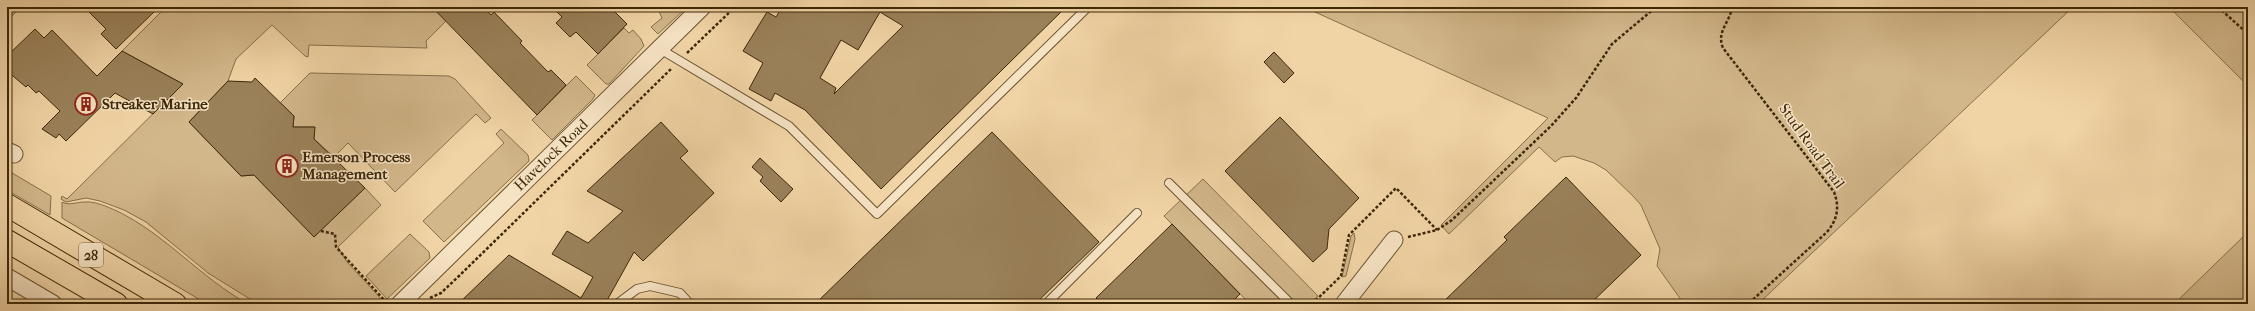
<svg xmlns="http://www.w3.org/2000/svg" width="2255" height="311" font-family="'IM FELL French Canon',serif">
<rect width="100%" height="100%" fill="#f1d4a5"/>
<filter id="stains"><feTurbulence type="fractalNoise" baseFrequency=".005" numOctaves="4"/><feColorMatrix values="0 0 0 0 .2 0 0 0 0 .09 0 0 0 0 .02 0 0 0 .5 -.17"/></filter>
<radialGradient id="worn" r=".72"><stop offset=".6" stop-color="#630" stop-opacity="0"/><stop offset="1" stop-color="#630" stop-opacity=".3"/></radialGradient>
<!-- green -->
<g fill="#d2b78a" stroke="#87704a">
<polygon points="7,7 21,7 7,21"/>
<polygon points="166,7 432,7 446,21 426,41 427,48 309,45 308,57 305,56 272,25 236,59 228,81 189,122 241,176 254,175 314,237 365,188 381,205 338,247 347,262 384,302 382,304 258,304 208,273 146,222 124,210 100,201 86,198 66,202 61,199 62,196 67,199 183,84 122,51"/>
<polygon points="657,7 687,7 658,34 651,27 662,18"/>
<polygon points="1304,7 2073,7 1758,304 1684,304 1657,266 1660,249 1641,205 1633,196 1606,170 1594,163 1573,156 1562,157 1555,162 1539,147 1449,234 1441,225 1548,118"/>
<polygon points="2169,7 2248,7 2248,86"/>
<polygon points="624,28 629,33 633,30 641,39 644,46 609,84 606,84 587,65"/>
<polygon points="310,73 449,76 455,79 491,118 485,123 476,114 395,192 348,143 334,157 314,139 314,127 293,127 294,116 280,103"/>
<polygon points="576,76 595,95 593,99 552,140 532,120"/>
<polygon points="501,129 528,155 529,161 444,242 423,221 504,143 496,134"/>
<polygon points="7,170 51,196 50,215 7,190"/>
<polygon points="1203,179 1318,296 1309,304 1250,304 1164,216"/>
<path d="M62,202C70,206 76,202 85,202C95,201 108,207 117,211C165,234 201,278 248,304H207L62,218Z"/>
<polygon points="2248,232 2248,304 2174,304"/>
<polygon points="1354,233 1355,239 1346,276 1342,277 1351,236"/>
<polygon points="410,234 429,252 430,258 387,299 366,276"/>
</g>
<!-- building -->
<g fill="#9a815a" stroke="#3c2809" fill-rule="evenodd">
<polygon points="84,7 159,7 116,49 101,34 106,29"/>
<polygon points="432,7 484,7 491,15 494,12 522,41 520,43 548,72 551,70 566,85 537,115"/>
<polygon points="552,7 610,7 627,24 598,54 576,32 570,37 556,23 562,17"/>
<path d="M782,7H1066L881,189L805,110L775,93L771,101L749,89L763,63L743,51L767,12L776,17ZM880,12L903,26L834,94L836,88L820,78L841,40L858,50Z"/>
<polygon points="35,29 44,38 52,30 97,76 122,51 183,84 153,114 115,93 66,141 59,134 56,138 42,129 60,111 39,91 36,93 28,85 26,87 7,71 7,56"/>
<polygon points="1274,52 1294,73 1284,83 1264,62"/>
<polygon points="255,78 294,116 293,127 315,127 314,139 365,188 314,237 254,175 241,176 189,122 228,81 252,82"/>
<polygon points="1280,117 1359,198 1329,229 1327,249 1313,262 1225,171"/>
<polygon points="661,122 688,151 680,158 714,193 643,261 634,252 605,304 458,304 509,255 581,298 593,277 552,254 567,231 588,243 623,211 587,191"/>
<polygon points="992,132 1099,242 1035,304 815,304"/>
<polygon points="760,158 793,189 781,202 760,181 763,177 752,167"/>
<polygon points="1566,177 1641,255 1590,304 1441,304 1507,240 1504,237"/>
<polygon points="1172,224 1240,294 1230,304 1102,304 1096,298"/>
</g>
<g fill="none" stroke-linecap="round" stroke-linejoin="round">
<!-- lane casing -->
<g stroke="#695330" stroke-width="10">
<g id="lane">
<polyline points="660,49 789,126 877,214 1088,7"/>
<polyline points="1169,183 1291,304"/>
<polyline points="617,304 637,289 650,286 680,293 690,304"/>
<polyline points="1046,304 1137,213"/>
</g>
</g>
<!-- street casing -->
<g stroke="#695330" stroke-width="19">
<g id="street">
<polyline points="7,151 14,154"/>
<polyline points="7,277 53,304"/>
<polyline points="400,304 702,7"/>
<polyline points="1344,304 1394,240"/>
</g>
</g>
<!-- primary casing -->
<g stroke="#3c2809" stroke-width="24">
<g id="primary">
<polyline points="7,205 175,304"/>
<polyline points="7,241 116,304"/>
</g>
</g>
<!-- path -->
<g stroke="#3c2809" stroke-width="2.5" stroke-dasharray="3 2" stroke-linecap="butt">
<path d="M1732,7C1730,23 1716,31 1723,48L1834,192C1840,208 1837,220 1827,232L1748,304"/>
<polyline points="2218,7 2248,34"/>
<polyline points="687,53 735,7"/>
<polyline points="321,231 335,234 336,247 385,301"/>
<polyline points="1408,237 1437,230 1452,220 1551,126 1576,98 1612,44 1656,7"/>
<polyline points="430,298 441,293 459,276 671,69"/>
<polyline points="1312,304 1341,276 1349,235 1396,188 1437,230"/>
</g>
<!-- lane -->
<use href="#lane" stroke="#f6e3c4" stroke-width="8"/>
<!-- street -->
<use href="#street" stroke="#f6e3c4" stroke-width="17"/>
<!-- primary -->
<use href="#primary" stroke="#f1d4a5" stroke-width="22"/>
</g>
<!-- icons -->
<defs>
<g id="building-ring" transform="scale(1.15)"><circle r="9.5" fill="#f6e3c4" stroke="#8f2418" stroke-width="1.5"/><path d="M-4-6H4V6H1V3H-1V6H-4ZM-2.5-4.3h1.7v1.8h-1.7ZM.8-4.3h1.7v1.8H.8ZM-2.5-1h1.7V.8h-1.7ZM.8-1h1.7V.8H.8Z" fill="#8f2418"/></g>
</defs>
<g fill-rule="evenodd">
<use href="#building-ring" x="86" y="104"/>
<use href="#building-ring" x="287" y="166"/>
</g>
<g text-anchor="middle" stroke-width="3" stroke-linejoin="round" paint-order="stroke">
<!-- shield labels -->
<rect fill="#f6e3c4" stroke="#746041" stroke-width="1" x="79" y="243" width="24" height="24" rx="3"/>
<g font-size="14" font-weight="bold" fill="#3c2809">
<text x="91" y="260">28</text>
</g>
<!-- poi labels -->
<g font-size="15" font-weight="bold" fill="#3c2809" stroke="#f6e3c4" text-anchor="start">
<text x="102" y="109">Streaker Marine</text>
<text x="302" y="162">Emerson Process<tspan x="302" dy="17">Management</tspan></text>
</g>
<!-- street labels -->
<g font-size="15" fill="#3c2809" stroke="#f6e3c4">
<text transform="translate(1812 146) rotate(54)" y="5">Stud Road Trail</text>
<text transform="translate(551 155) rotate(-44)" y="5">Havelock Road</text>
</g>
</g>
<!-- margin -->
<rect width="2255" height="311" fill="none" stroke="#f1d4a5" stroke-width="24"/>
<rect x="8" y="8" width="2239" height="295" fill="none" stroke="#3c2809" stroke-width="2"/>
<rect x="12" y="12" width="2231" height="287" fill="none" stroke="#3c2809"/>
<rect width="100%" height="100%" filter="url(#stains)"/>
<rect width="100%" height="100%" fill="url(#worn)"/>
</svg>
